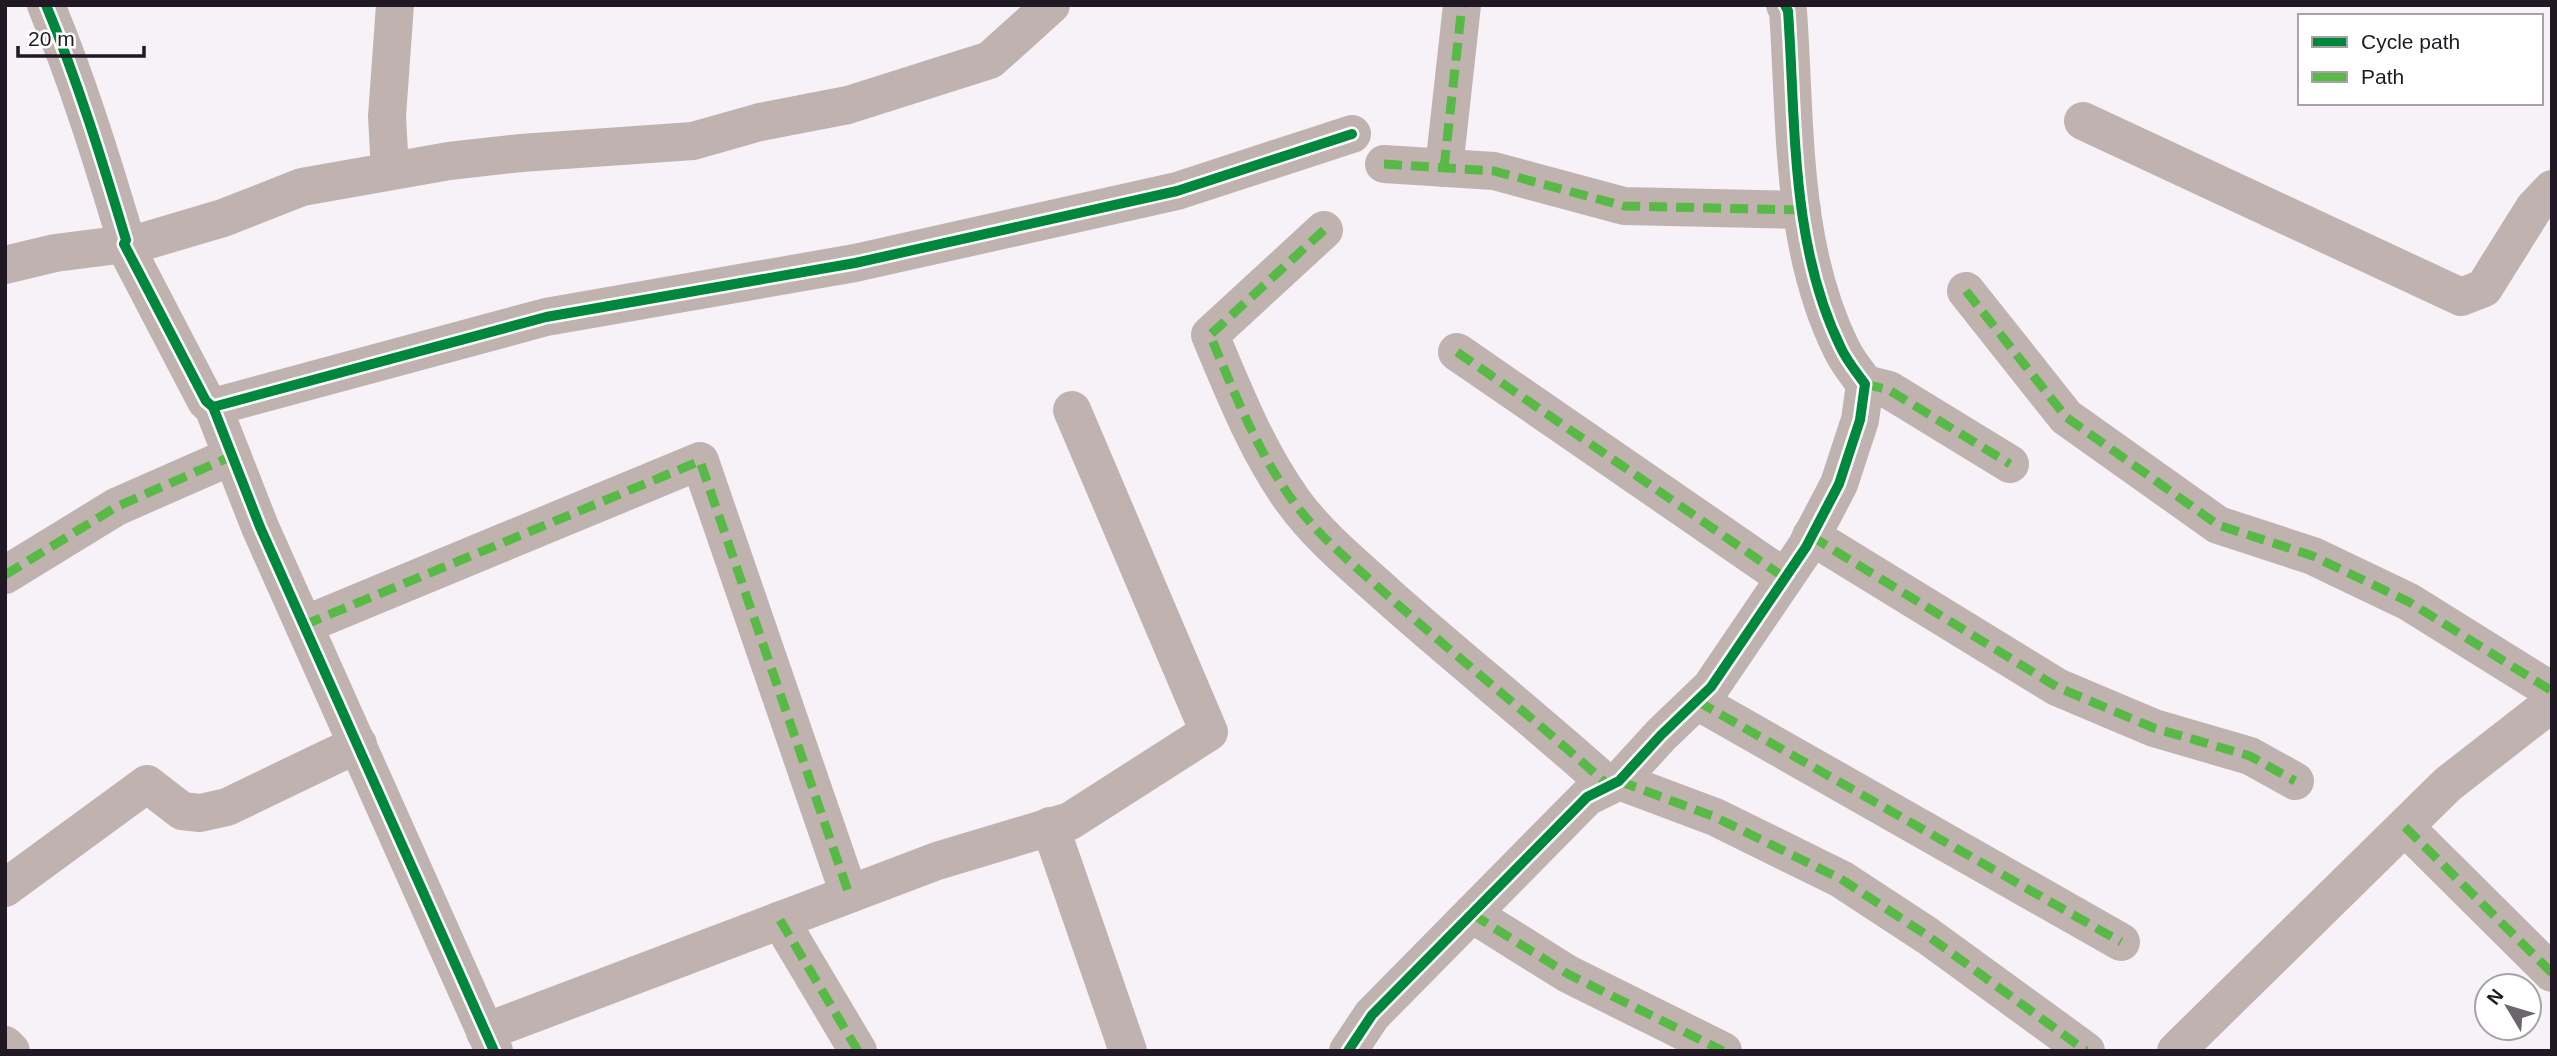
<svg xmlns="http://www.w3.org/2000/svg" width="2557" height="1056" font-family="Helvetica,sans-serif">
<rect width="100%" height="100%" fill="#f6f2f8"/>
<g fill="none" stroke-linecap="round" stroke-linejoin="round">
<!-- minor -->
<g stroke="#c0b3af" stroke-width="38">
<path d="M46,5C78,82 102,160 126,240L124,244L206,401L213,407L260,527L494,1051"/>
<polyline points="2083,121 2461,297 2484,288 2534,208 2552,189"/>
<polyline points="1384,164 1494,171 1624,206 1802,210"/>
<polyline points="1444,168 1462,5"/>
<polyline points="390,171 387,116 395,5"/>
<path d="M1324,230L1210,335C1234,392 1257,451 1293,501C1319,537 1355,566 1387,595C1460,660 1537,721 1609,786"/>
<polyline points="5,265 55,253 142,242 223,218 302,187 449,161 521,153 693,141 760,122 848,105 990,60 1051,5"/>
<polyline points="1966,291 2066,417 2218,525 2313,556 2409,602 2552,691"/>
<polyline points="1457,352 1785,578"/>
<polyline points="1865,384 1889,390 2010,464"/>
<polyline points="213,407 546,317 855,263 1177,191 1352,134"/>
<polyline points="1811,536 2057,687 2154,728 2250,756 2295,781"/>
<polyline points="5,575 116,507 232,456"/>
<polyline points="304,625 700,461 849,894"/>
<polyline points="1697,701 2121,942"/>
<polyline points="1619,781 1715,817 1841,879 1928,936 2086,1051"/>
<polyline points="1050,826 1128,1051"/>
<polyline points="2405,827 2552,973"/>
<polyline points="5,888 147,784 182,811 200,813 227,807 358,744"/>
<polyline points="1472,914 1568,974 1723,1051"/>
<polyline points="780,920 858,1051"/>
<polyline points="485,1032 937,861 1070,821 1209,732 1072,410"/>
<polyline points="5,1045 11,1051"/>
<path d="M1348,1051L1372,1015L1587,797L1619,781L1661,735L1711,687L1785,578L1806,547L1839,484L1860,420L1865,384C1857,373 1847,361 1841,348C1790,244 1796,123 1788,11L1785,5"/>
<polyline points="2176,1051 2448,784 2552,703"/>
</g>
<!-- quiet -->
<g stroke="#58b947" stroke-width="9" stroke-dasharray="18 9" stroke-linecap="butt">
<polyline points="1384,164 1494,171 1624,206 1802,210"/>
<polyline points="1444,168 1462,5"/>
<path d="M1324,230L1210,335C1234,392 1257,451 1293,501C1319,537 1355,566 1387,595C1460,660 1537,721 1609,786"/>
<polyline points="1966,291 2066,417 2218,525 2313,556 2409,602 2552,691"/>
<polyline points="1457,352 1785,578"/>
<polyline points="1865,384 1889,390 2010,464"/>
<polyline points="1811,536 2057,687 2154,728 2250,756 2295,781"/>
<polyline points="5,575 116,507 232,456"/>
<polyline points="304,625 700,461 849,894"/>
<polyline points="1697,701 2121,942"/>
<polyline points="1619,781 1715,817 1841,879 1928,936 2086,1051"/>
<polyline points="2405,827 2552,973"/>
<polyline points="1472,914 1568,974 1723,1051"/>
<polyline points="780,920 858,1051"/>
</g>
<!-- cycleway casing -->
<g stroke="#fff" stroke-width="15">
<g id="cycleway">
<path d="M46,5C78,82 102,160 126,240L124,244L206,401L213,407L260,527L494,1051"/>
<polyline points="213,407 546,317 855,263 1177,191 1352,134"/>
<path d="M1348,1051L1372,1015L1587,797L1619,781L1661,735L1711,687L1785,578L1806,547L1839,484L1860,420L1865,384C1857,373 1847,361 1841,348C1790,244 1796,123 1788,11L1785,5"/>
</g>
</g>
<!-- cycleway -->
<use href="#cycleway" stroke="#00873e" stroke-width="10"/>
</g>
<!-- border -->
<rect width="2557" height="1056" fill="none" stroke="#201923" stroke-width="14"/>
<!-- legend -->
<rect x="2298" y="14" width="245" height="91" fill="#ffffff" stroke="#a6a3a7" stroke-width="2"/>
<rect x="2312" y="37" width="35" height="10" fill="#00873e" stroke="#a6a3a7" stroke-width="2"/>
<text x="2361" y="49" font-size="21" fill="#201923">Cycle path</text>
<rect x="2312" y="72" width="35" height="10" fill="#58b947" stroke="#a6a3a7" stroke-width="2"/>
<text x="2361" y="84" font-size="21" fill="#201923">Path</text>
<!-- north arrow -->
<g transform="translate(2508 1007) rotate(308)"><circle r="33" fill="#ffffff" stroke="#a6a3a7" stroke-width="2"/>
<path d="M0-5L12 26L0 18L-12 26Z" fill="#6b656e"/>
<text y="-10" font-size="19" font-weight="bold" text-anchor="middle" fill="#201923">N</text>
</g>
<!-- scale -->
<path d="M18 46v10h126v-10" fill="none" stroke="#201923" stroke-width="3.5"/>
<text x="28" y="46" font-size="21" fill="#201923" stroke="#ffffff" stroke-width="5" paint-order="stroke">20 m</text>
</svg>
